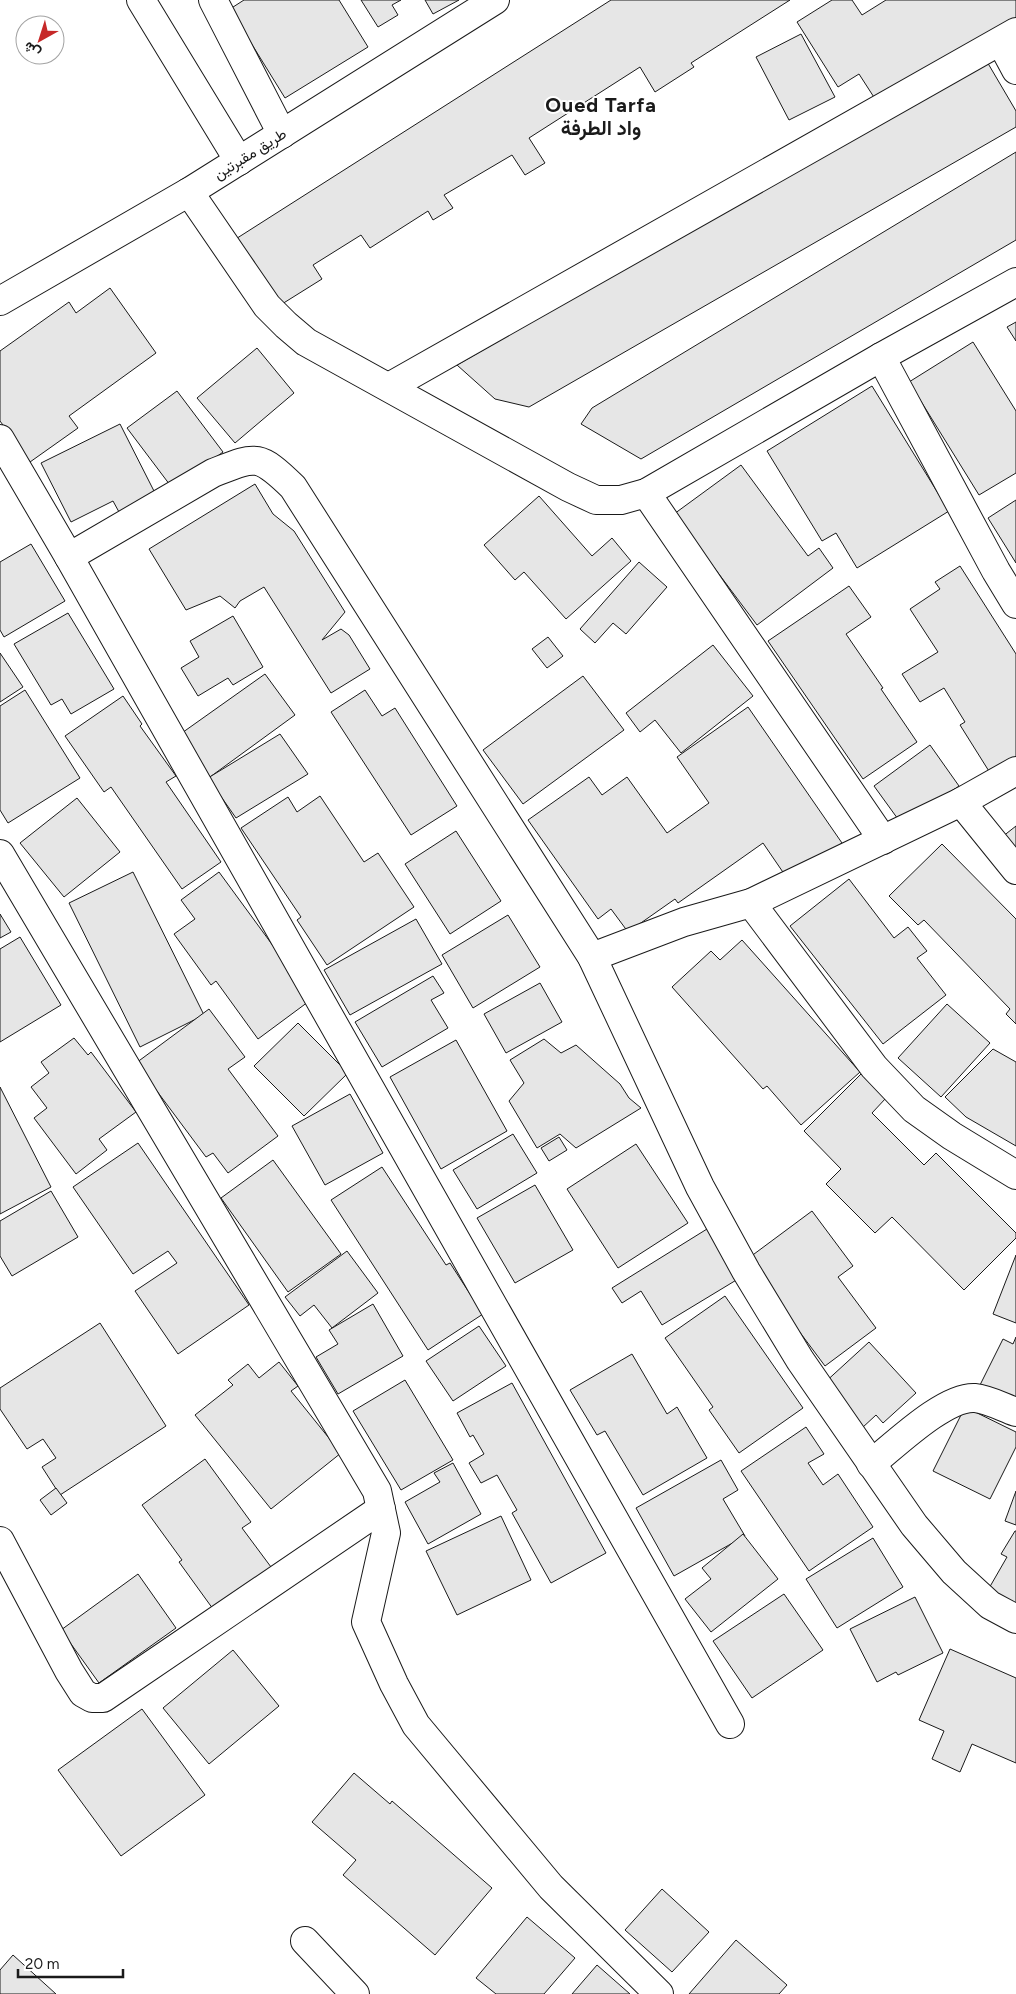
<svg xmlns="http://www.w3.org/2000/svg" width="1016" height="1994" font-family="Figtree,Vazirmatn,sans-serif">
<rect width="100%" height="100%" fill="#fff"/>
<!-- building -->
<g fill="#e6e6e6" stroke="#1a1a1a">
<polygon points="244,0 339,0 368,47 285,98 230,9"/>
<polygon points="361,0 401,0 392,5 398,15 378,27"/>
<polygon points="425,0 459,0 433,14"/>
<polygon points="611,0 790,0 691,63 694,67 655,92 640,67 529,138 545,163 525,175 512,155 444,195 453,208 433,220 428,211 370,248 361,235 313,265 322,279 274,309 231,242"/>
<polygon points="832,0 852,0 862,15 886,0 1016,0 1016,19 879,105 859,74 838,87 797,22"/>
<polygon points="801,34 835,97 789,120 756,57"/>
<polygon points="986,60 1016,111 1016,127 529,407 495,399 457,365"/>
<polygon points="1016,152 1016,240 641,459 581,424 592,408"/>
<polygon points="110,288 156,353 69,416 78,428 30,462 0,421 0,351 69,302 76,313"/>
<polygon points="1016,322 1016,341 1007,327"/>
<polygon points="973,342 1016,411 1016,473 979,495 909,382"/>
<polygon points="257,348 294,393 235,443 197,398"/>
<polygon points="872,386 949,511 857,568 836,533 822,541 767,451"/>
<polygon points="177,391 223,452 173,489 127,428"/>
<polygon points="120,424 155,493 119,512 113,501 71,522 41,463"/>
<polygon points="741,465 808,556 819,548 833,568 757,625 674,514"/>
<polygon points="255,484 273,514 294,531 345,612 322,640 341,629 349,635 370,669 331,693 264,587 240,601 235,608 220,596 186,610 149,549"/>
<polygon points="539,496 592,556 612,538 631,561 566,619 524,572 515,580 484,545"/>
<polygon points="1016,500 1016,563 988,518"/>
<polygon points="31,544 65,601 4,637 0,630 0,562"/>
<polygon points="639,562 667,587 626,634 613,623 595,643 580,629"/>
<polygon points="960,566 1016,654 1016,761 992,776 960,725 965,722 944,688 920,702 902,674 938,652 910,609 940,589 935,582"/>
<polygon points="849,586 871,617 846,634 883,688 881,689 917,742 863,779 768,641"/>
<polygon points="68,613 114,689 71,714 62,699 51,705 14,644"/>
<polygon points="233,616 263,667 233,685 228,678 198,696 181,668 199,657 190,641"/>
<polygon points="548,637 563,656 547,668 532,649"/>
<polygon points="713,645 753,696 681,753 655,720 640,732 626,713"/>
<polygon points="0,653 23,687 0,702"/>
<polygon points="265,674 295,715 210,777 179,735"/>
<polygon points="583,676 624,730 523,804 483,750"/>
<polygon points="25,690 80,778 8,823 0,810 0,706"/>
<polygon points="365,690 382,716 395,708 457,806 411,835 331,712"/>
<polygon points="123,696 142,724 140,726 176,776 166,782 221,862 182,889 111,787 104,792 65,736"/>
<polygon points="748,707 842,843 789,881 763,843 678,903 675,899 628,932 611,909 598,919 528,820 589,777 602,795 627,777 667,833 709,803 677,757"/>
<polygon points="280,734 308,774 236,818 208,778"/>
<polygon points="930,745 959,786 903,826 874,786"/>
<polygon points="320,796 364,862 378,853 414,907 327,965 297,920 301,917 241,828 288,797 297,812"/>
<polygon points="77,798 120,852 64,897 20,843"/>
<polygon points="1016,826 1016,854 1002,837"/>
<polygon points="456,831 501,901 450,934 405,864"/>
<polygon points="942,844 1016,919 1016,1024 1006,1014 1010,1009 924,920 918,925 889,896"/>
<polygon points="133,872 204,1015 140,1047 69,903"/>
<polygon points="219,872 312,999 258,1039 216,981 211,985 174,934 195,919 181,900"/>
<polygon points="849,879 894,938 908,927 927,951 917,958 946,995 883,1044 790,926"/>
<polygon points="0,914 11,932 0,938"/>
<polygon points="508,915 540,967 473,1008 442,955"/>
<polygon points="416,919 442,964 350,1015 324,970"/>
<polygon points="20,937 61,1005 0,1042 0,949"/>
<polygon points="742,940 860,1072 801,1125 767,1086 763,1089 672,987 711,951 720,960"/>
<polygon points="433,976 444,993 431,1000 448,1028 382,1067 355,1022"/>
<polygon points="540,983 562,1022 506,1053 484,1014"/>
<polygon points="947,1004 990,1043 941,1097 898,1058"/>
<polygon points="209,1009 245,1057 228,1069 278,1136 228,1173 213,1153 206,1157 136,1063"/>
<polygon points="298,1023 348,1073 304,1116 254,1066"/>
<polygon points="74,1038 88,1055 91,1052 136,1112 99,1139 107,1150 76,1174 34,1118 47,1108 31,1087 49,1073 41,1062"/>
<polygon points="544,1039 561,1053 576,1045 620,1084 629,1098 641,1108 576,1148 560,1134 537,1148 509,1101 524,1083 510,1060"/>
<polygon points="456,1040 507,1131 441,1169 390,1077"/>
<polygon points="993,1049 1016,1062 1016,1146 966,1117 945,1097"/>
<polygon points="861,1074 886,1098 872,1113 924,1165 936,1153 1016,1233 1016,1238 964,1290 892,1217 875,1233 826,1184 841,1169 804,1131"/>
<polygon points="0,1087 51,1187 0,1214"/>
<polygon points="350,1094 383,1153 325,1185 292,1126"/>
<polygon points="513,1134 537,1173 477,1209 453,1170"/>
<polygon points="559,1137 567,1150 549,1161 541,1148"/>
<polygon points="138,1143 249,1305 178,1354 135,1291 177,1263 168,1251 133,1274 73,1187"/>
<polygon points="636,1144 688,1223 618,1268 567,1189"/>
<polygon points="273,1160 341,1254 288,1292 221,1198"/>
<polygon points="382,1167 446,1265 450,1263 483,1314 428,1350 331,1200"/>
<polygon points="535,1185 573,1250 515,1283 477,1218"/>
<polygon points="51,1191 78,1237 12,1276 0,1256 0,1221"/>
<polygon points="812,1211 853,1266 838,1277 876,1328 825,1366 746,1260"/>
<polygon points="707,1229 738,1279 662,1325 641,1291 622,1303 612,1288"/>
<polygon points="347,1251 378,1293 332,1328 314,1305 300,1316 285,1297"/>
<polygon points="1016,1255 1016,1323 993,1314"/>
<polygon points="725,1296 803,1408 739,1453 709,1410 713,1407 665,1338"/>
<polygon points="373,1304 403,1356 338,1394 316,1357 338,1344 329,1330"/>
<polygon points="100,1323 166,1426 60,1495 42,1467 56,1458 43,1439 27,1449 0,1409 0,1388"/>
<polygon points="479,1326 506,1366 453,1401 426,1361"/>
<polygon points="1016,1337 1016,1404 980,1385 1003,1339 1013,1344"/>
<polygon points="869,1342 916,1393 883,1423 876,1415 862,1428 822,1385"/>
<polygon points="632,1354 667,1414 677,1407 707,1458 643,1495 605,1431 597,1435 570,1390"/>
<polygon points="279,1362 298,1386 291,1391 341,1453 271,1509 195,1415 233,1385 228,1380 248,1364 259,1378"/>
<polygon points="405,1380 453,1460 401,1490 353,1411"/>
<polygon points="512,1383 606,1553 551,1583 512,1513 517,1510 497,1475 481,1483 469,1463 484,1454 473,1435 470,1437 457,1413"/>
<polygon points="965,1407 1016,1432 1016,1447 990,1499 933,1471"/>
<polygon points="806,1427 824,1454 808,1463 823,1485 838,1474 873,1527 809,1571 741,1471"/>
<polygon points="205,1459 251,1522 242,1528 271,1567 213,1609 179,1562 182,1560 142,1505"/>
<polygon points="721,1460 738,1490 723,1499 745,1536 674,1576 636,1508"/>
<polygon points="453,1463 481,1514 428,1544 405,1502 440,1482 434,1473"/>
<polygon points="56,1488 67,1503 51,1515 40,1500"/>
<polygon points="1016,1491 1016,1525 1005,1521"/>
<polygon points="501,1516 531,1580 457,1615 426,1551"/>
<polygon points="1015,1531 1016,1531 1016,1607 988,1590 1007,1557 1001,1554"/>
<polygon points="743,1534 778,1579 711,1632 685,1599 711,1579 702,1568"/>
<polygon points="873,1538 903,1587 837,1628 806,1579"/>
<polygon points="138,1574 176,1628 99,1683 61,1630"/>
<polygon points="784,1594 823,1650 752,1698 713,1641"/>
<polygon points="915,1597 943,1653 898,1675 896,1672 877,1682 850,1629"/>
<polygon points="950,1649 1016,1678 1016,1763 972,1744 960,1772 932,1759 944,1731 919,1720"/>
<polygon points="233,1650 279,1706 209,1764 163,1708"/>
<polygon points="142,1709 205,1795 121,1856 58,1770"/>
<polygon points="354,1773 390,1804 392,1801 492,1888 435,1955 343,1875 356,1860 312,1822"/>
<polygon points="662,1889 709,1932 672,1972 625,1930"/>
<polygon points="527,1917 575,1958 544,1994 496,1994 476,1978"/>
<polygon points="736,1940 787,1985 779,1994 689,1994"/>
<polygon points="13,1955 56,1994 0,1994 0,1970"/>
<polygon points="597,1965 630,1994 572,1994"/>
</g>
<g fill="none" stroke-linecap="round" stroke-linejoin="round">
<!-- minor casing -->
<g stroke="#1a1a1a" stroke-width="30">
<g id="minor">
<polyline points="141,0 239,161"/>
<polyline points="213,0 282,134"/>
<polyline points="1001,42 1016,70"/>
<polyline points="189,192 267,306 286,325 306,342 568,487 596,500 621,500 646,493 881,357 1016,282"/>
<polyline points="881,357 996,571 1016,604"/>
<polyline points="389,387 1016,32"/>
<polyline points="0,439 69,557 730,1724"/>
<polyline points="646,493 883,840"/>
<path d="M69,557L213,473C256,456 258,453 293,487L592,957L700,1187L746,1271L800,1360L914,1525L954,1572L990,1605L1016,1619"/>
<polyline points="961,802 1016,870"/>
<polyline points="0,854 377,1491 386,1533 366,1622 394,1684 416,1725 551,1887 659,1994"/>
<polyline points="751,903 874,1067 914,1109 952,1136 1016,1175"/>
<polyline points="592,957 684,922 751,903 961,802 1016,771"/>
<path d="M871,1464C895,1445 945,1396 975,1398C988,1399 1004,1408 1016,1412"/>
<polyline points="0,1541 69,1671 83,1693 92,1698 103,1698 381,1509"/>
<polyline points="305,1941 355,1994"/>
</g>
</g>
<!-- tertiary casing -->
<g stroke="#1a1a1a" stroke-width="30">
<polyline id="tertiary" points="0,301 189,192 495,0"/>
</g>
<!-- minor -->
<use href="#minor" stroke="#fff" stroke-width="28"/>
<!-- tertiary -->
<use href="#tertiary" stroke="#fff" stroke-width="28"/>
</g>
<g text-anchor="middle" stroke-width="4" stroke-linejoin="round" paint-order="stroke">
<!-- street labels -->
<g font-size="15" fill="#1a1a1a" stroke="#fff">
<text transform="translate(250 154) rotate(-32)" y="5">طريق مقبرتين</text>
</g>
<!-- district labels -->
<g font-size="20" font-weight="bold" letter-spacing="1" fill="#1a1a1a" stroke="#fff">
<text x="601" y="112">Oued Tarfa<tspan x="601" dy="23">واد الطرفة</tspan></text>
</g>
</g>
<!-- north arrow -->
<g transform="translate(40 40) rotate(219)"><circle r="24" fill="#ffffff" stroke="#a3a3a3"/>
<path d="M0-4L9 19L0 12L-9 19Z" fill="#c62828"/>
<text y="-8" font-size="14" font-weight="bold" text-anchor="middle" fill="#1a1a1a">ش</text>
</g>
<!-- scale -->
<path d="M18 1969v8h105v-8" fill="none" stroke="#1a1a1a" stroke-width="2.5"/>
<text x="25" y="1969" font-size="15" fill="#1a1a1a" stroke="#ffffff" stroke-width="4" paint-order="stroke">20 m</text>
</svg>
